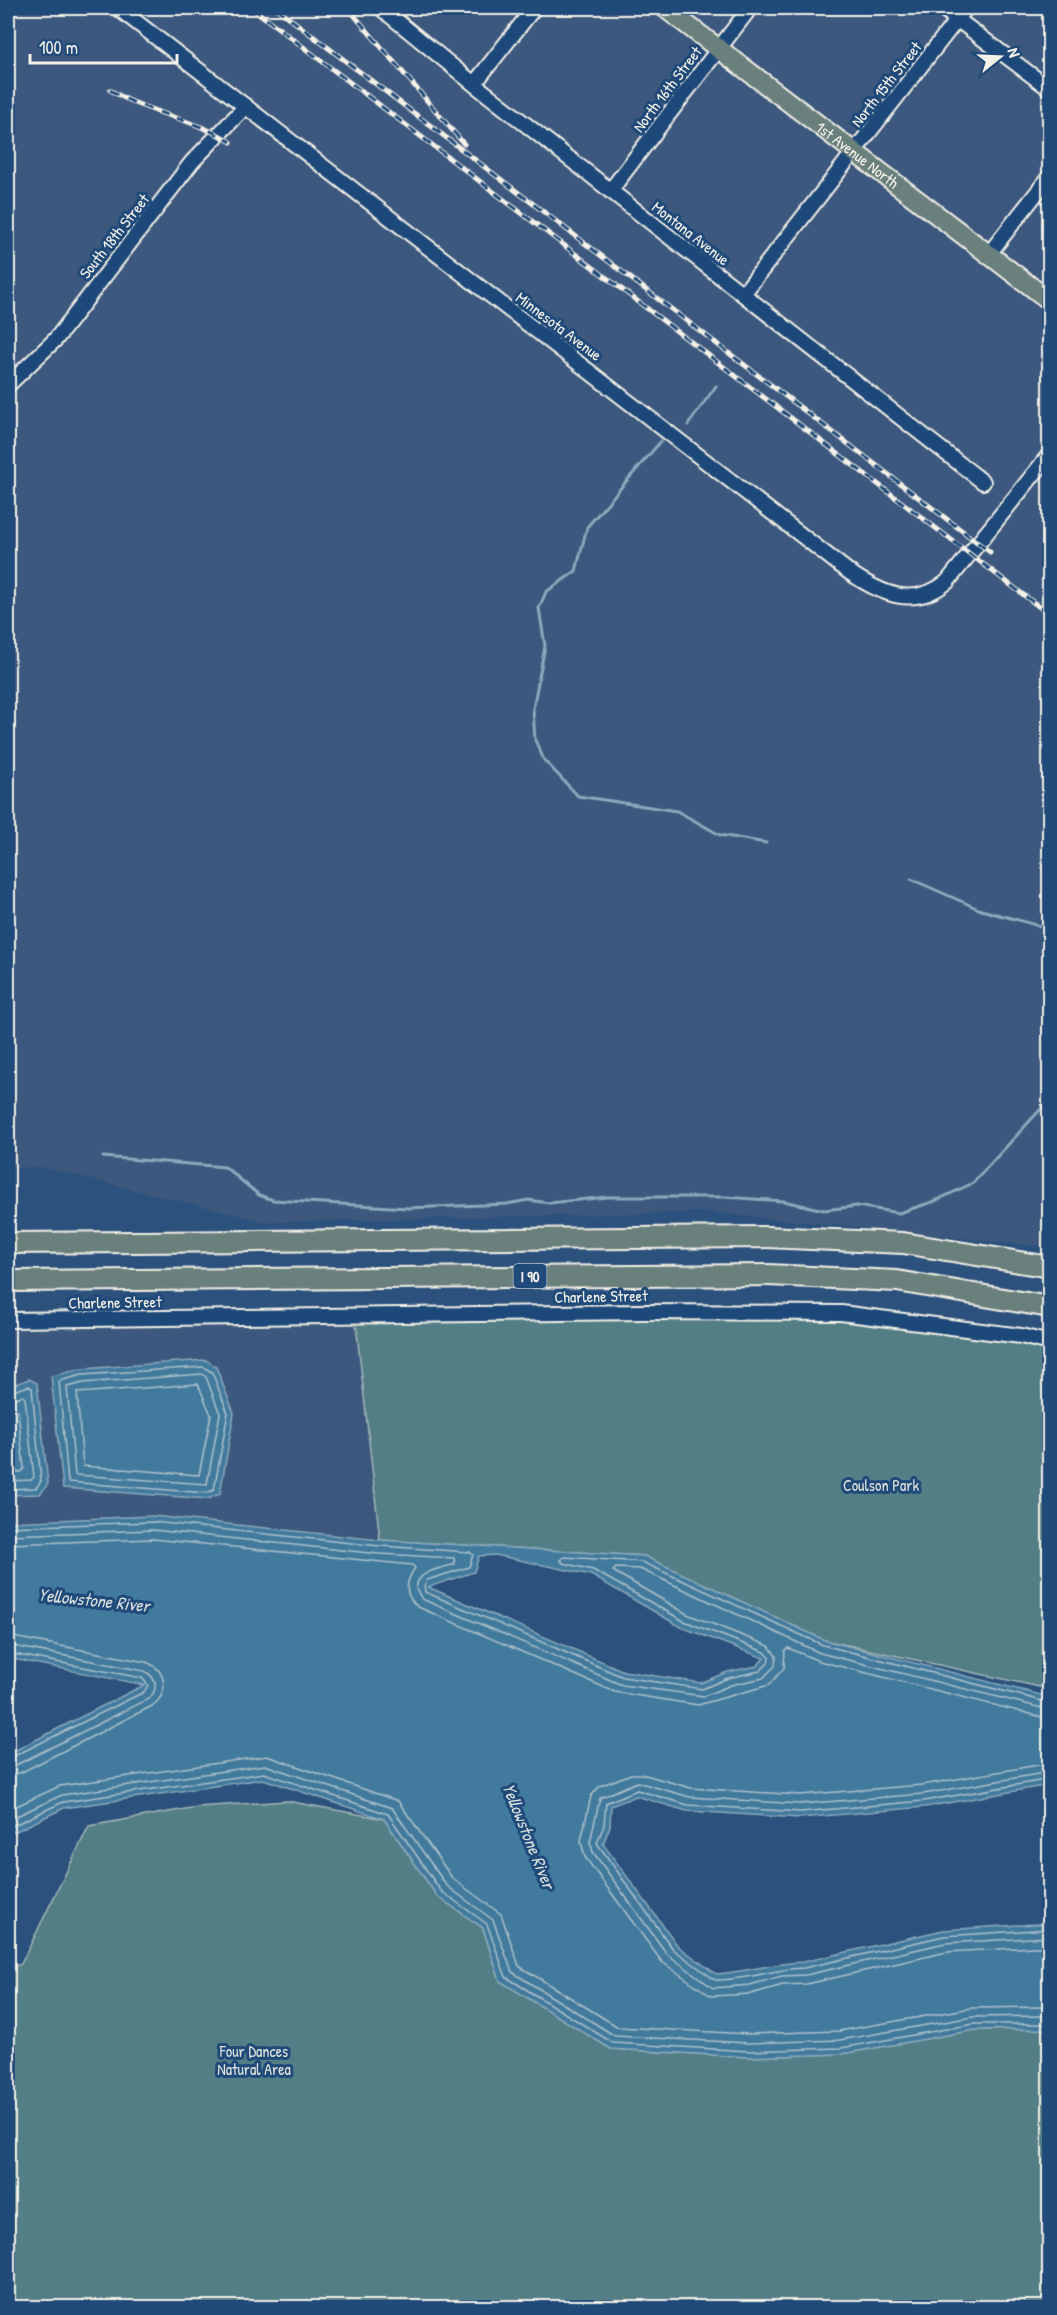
<svg xmlns="http://www.w3.org/2000/svg" width="1057" height="2315" font-family="'Patrick Hand',sans-serif">
	<style>
		.built { fill: #3c597e }
		.green { fill: #537e86; stroke: #a4b8b7; stroke-width: 1.5 }
		.water { fill: #437a9e; stroke: #8aaabc; stroke-width: 1.5; fill-rule: evenodd }
		.lines { fill: none; stroke-linecap: round; stroke-linejoin: round }
		.shore { stroke: #adc1ca; stroke-width: 1.5 }
		.stream { stroke: #8aaabc; stroke-width: 3 }
		.minor-casing { stroke: #f4f1e8; stroke-width: 18 }
		.major-casing { stroke: #f4f1e8; stroke-width: 22 }
		.highway-casing { stroke: #f4f1e8; stroke-width: 24 }
		.minor { stroke: #1f4a7a; stroke-width: 14 }
		.major { stroke: #6a807c; stroke-width: 18 }
		.highway { stroke: #6a807c; stroke-width: 20 }
		.rail-casing { stroke: #f4f1e8; stroke-width: 5 }
		.rail { stroke: #1f4a7a; stroke-width: 3; stroke-dasharray: 9; stroke-linecap: butt }
		.labels { text-anchor: middle; dominant-baseline: central; stroke-width: 6; stroke-linejoin: round; paint-order: stroke }
		.shield { fill: #1f4a7a; stroke: #b4bfc7; stroke-width: 1.5 }
		.shield-label { font-size: 15px; font-weight: bold; fill: #f4f1e8 }
		.street-label { font-size: 16px; fill: #f4f1e8; stroke: #1f4a7a }
		.park-label { font-size: 16px; fill: #dce0d9; stroke: #1f4a7a }
		.water-label { font-size: 18px; font-style: italic; fill: #d9dfdd; stroke: #1f4a7a }
	</style>
	<rect width="100%" height="100%" fill="#2c517c"/>
	<filter id="ink" filterUnits="userSpaceOnUse"><feTurbulence type="fractalNoise" baseFrequency=".0167" numOctaves="2"/><feDisplacementMap in="SourceGraphic" scale="12" xChannelSelector="R" yChannelSelector="G"/><feConvolveMatrix kernelMatrix="1 2 1 2 8 2 1 2 1" color-interpolation-filters="sRGB"/></filter>
	<g filter="url(#ink)">
		<!-- built -->
		<path class="built" d="M8,8H1049V1247L707,1212L268,1222L40,1167L8,1168Z
			M355,1315L380,1540L153,1516L8,1522V1329Z"/>
		<!-- green -->
		<path class="green" d="M841,1313L1049,1344V1689L824,1640L644,1556L380,1540L355,1315Z
			M287,1801L384,1819L437,1896L483,1928L500,1981L611,2049L748,2057L842,2054L975,2030L1049,2029V2307H8V1969L21,1964L89,1826L197,1807Z"/>
		<!-- water -->
		<path class="water" d="M206,1360L216,1367L234,1413L220,1494L208,1499L63,1488L51,1376L81,1369Z
			M29,1379L37,1383L48,1484L40,1494L8,1495V1387Z
			M153,1516L380,1540L644,1556L824,1640L1049,1697V1785L925,1807L800,1818L687,1811L636,1796L611,1806L610,1826L603,1844L678,1946L716,1974C746,1972 774,1963 803,1962L943,1930L1049,1923V2029L975,2030L842,2054L748,2057L611,2049L500,1981L483,1928L437,1896L384,1819L263,1779L64,1808L8,1835V1754L144,1685L8,1658V1522ZM495,1555L591,1575L681,1627L764,1658L757,1666L727,1672L701,1683L624,1671L428,1587L474,1572L479,1556Z"/>
		<g class="lines">
			<!-- shore -->
			<path class="shore" d="M203,1367L212,1372L228,1413L214,1490L206,1493L68,1482L59,1381L82,1375Z
				M202,1374L206,1377L220,1414L207,1484L75,1475L67,1387L83,1383Z
				M198,1384L211,1415L199,1475L83,1466L77,1393Z
				M8,1393L28,1386L32,1388L41,1481L36,1488L8,1489
				M8,1400L22,1396L25,1398L34,1477L31,1480L8,1481
				M8,1409L18,1411L24,1469L21,1472H8
				M8,1527L153,1522L380,1546L470,1552L473,1555L469,1567L427,1580L424,1586L425,1592L623,1677L702,1689L728,1678L760,1671L768,1663L769,1657L765,1652L684,1621L593,1570L563,1563L561,1560L564,1557L642,1562L823,1645L1050,1703
				M8,1535L153,1530L379,1554L454,1558L455,1564C440,1569 417,1570 416,1589L422,1599L622,1685L704,1696L731,1685L763,1678L775,1666L776,1656L769,1646L687,1614L613,1571L616,1568L640,1569L820,1653L1050,1710
				M8,1544L153,1539L412,1565L415,1568C405,1582 404,1596 418,1607L615,1692L698,1705L769,1685L784,1668L785,1650L788,1648L819,1661L1050,1719
				M8,1636L146,1662C167,1670 170,1693 152,1706L20,1773L8,1775
				M8,1645L144,1671C157,1677 159,1690 148,1699L16,1765L8,1766
				M8,1653L142,1678L148,1685L144,1692L8,1759
				M1050,1763L922,1785L800,1795L691,1788L642,1774H631L600,1786L591,1796L581,1841L585,1857L662,1962L711,1996L751,1994L783,1985L807,1984L947,1952L1050,1946
				M1050,1772L923,1794L800,1804L690,1797L637,1782L600,1798L590,1842L593,1852L667,1954L713,1988L750,1985L782,1976L806,1975L945,1943L1050,1937
				M1050,1779L924,1801L800,1812L688,1805L637,1790L606,1803L604,1825L597,1843L673,1949L715,1980C746,1980 774,1969 804,1968L944,1936L1050,1929
				M8,1810L60,1786L267,1756L398,1801L453,1879L501,1914L519,1966L618,2027L749,2034L839,2031L972,2008L1050,2007
				M8,1820L62,1795L265,1765L392,1808L447,1886L493,1920L512,1972L615,2036L748,2043L840,2040L973,2017L1050,2016
				M8,1828L63,1802L264,1773L388,1814L441,1891L487,1924L506,1977L613,2043L748,2051L841,2048L974,2024H1050"/>
			<!-- stream -->
			<path class="stream" d="M688,425L716,386
				M661,441L587,527L576,571L546,592L539,608L545,646L533,709L535,740L544,760L578,796L677,811L720,835L766,843
				M911,879L981,910L1044,927
				M103,1157L225,1167L259,1195L273,1200L408,1208L507,1204L528,1200L549,1203L607,1197H725L783,1201L824,1210L857,1206L899,1213L935,1201L973,1183L1050,1099"/>
			<!-- minor casing -->
			<g class="minor-casing">
				<path id="minor" d="M118,8L849,572C881,594 913,609 947,582L1050,454
					M381,8L474,84L983,482
					M942,8L1050,89
					M474,84L534,8
					M610,191L750,8
					M988,255L1050,176
					M743,294L966,8
					M8,385L56,339L192,162L246,106
					M8,1320L642,1312L841,1313L1021,1336L1050,1343"/>
			</g>
			<!-- major casing -->
			<g class="major-casing">
				<g id="major">
					<path id="s1" d="M665,8L1050,301"/>
				</g>
			</g>
			<!-- highway casing -->
			<g class="highway-casing">
				<path id="highway" d="M8,1243L766,1237L903,1243L1050,1267
					M8,1281L768,1275L897,1281L1050,1307"/>
			</g>
			<!-- minor -->
			<use href="#minor" class="minor"/>
			<!-- major -->
			<use href="#major" class="major"/>
			<!-- highway -->
			<use href="#highway" class="highway"/>
			<!-- rail casing -->
			<g class="rail-casing">
				<path id="rail" d="M252,8L1050,615
					M276,8L990,552
					M348,8L464,144
					M110,90C148,114 193,118 231,142"/>
			</g>
			<!-- rail -->
			<use href="#rail" class="rail"/>
		</g>
	</g>
	<g class="labels">
		<!-- shield labels -->
		<rect class="shield" x="513.5" y="1264" width="33" height="24" rx="4.5"/>
		<g class="shield-label">
			<text x="530" y="1276">I 90</text>
		</g>
		<!-- street labels -->
		<g class="street-label">
			<text transform="translate(886 84) rotate(-52)">North 15th Street</text>
			<text transform="translate(667 89) rotate(-53)">North 16th Street</text>
			<text stroke="none"><textPath href="#s1" startOffset="242">1st Avenue North</textPath></text>
			<text transform="translate(691 233) rotate(38)">Montana Avenue</text>
			<text transform="translate(114 236) rotate(-52)">South 18th Street</text>
			<text transform="translate(559 326) rotate(37)">Minnesota Avenue</text>
			<text transform="translate(601 1296) rotate(-1)">Charlene Street</text>
			<text transform="translate(115 1302) rotate(-1)">Charlene Street</text>
		</g>
		<!-- park labels -->
		<g class="park-label">
			<text x="881" y="1485">Coulson Park</text>
			<text x="254" y="2051">Four Dances<tspan x="254" dy="18">Natural Area</tspan></text>
		</g>
		<!-- water labels -->
		<g class="water-label">
			<text transform="translate(94 1600) rotate(6)">Yellowstone River</text>
			<text transform="translate(529 1836) rotate(68)">Yellowstone River</text>
		</g>
	</g>
	<!-- margin -->
	<rect width="1057" height="2315" fill="none" stroke="#1f4a7a" stroke-width="30"/>
	<rect x="15" y="15" width="1027" height="2285" fill="none" stroke="#f4f1e8" stroke-width="2" filter="url(#ink)"/>
	<!-- north arrow -->
	<g transform="translate(1000 57) rotate(72)" stroke="#1f4a7a" stroke-width="4.5" paint-order="stroke">
	<path d="M0-4.5L10 22L0 15L-10 22Z" fill="#f4f1e8"/>
	<text y="-9" font-size="16" font-weight="bold" text-anchor="middle" fill="#f4f1e8">N</text>
	</g>
	<!-- scale -->
	<path d="M30 54v9h147v-9" fill="none" stroke="#f4f1e8" stroke-width="3"/>
	<text x="39" y="54" font-size="18" fill="#f4f1e8" stroke="#1f4a7a" stroke-width="4.5" paint-order="stroke">100 m</text>
</svg>
